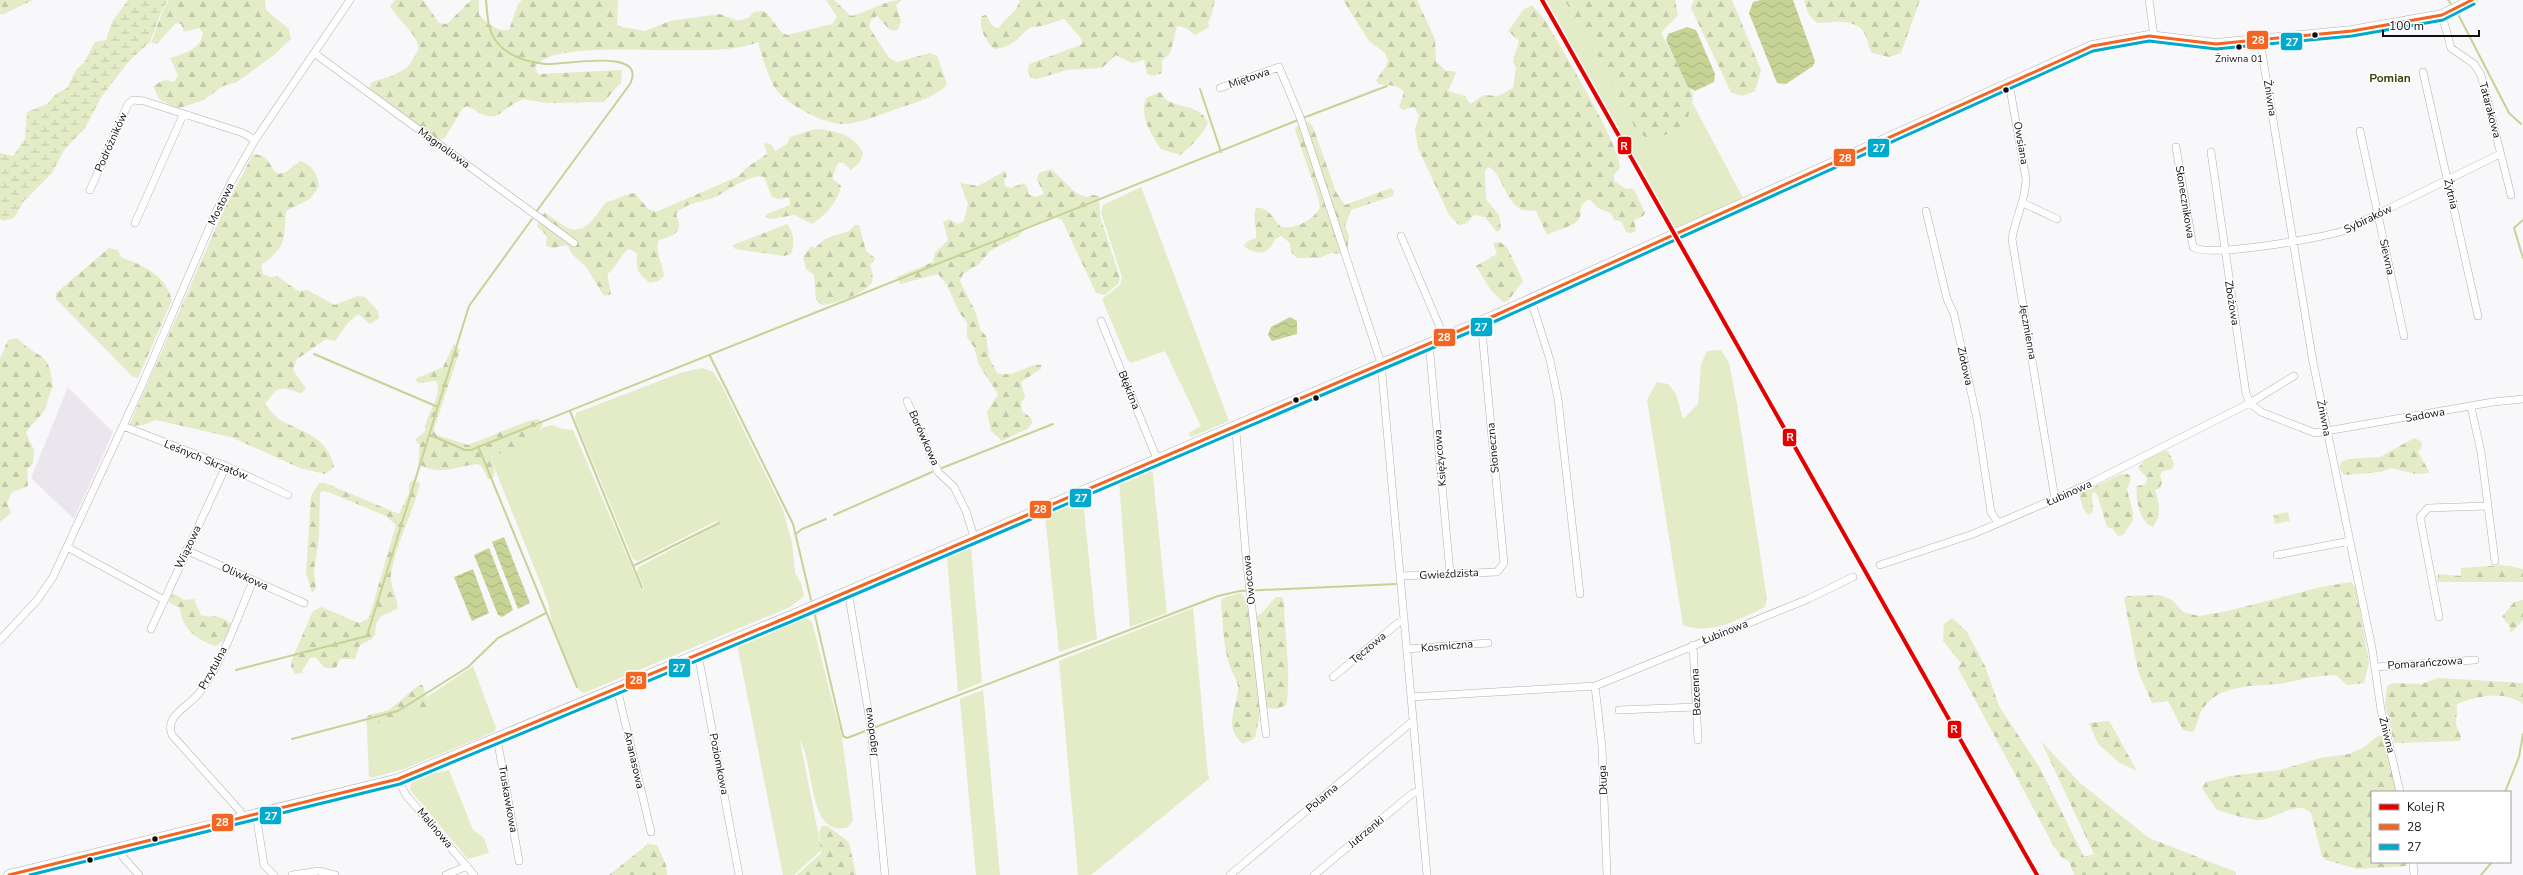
<svg xmlns="http://www.w3.org/2000/svg" width="2523" height="875" font-family="'Nunito Sans',sans-serif">
	<style>
		.built { fill: #ebe6ed }
		.grass { fill: #e3ecc6 }
		.forest { fill: url(#forest-firs) }
		.wetland { fill: url(#wetland-marsh) }
		.park { fill: url(#park-crowns) }
		.water { fill: url(#water-waves) }
		.lines { fill: none; stroke-linecap: round; stroke-linejoin: round }
		.stream { stroke: #c6d395; stroke-width: 2 }
		.street-casing { stroke: #b2b1b2; stroke-width: 8 }
		.secondary-casing { stroke: #b2b1b2; stroke-width: 11 }
		.street { stroke: #fefefe; stroke-width: 7 }
		.secondary { stroke: #fefefe; stroke-width: 10 }
		.bus-1-casing { stroke: #fff; stroke-width: 6 }
		.bus-2-casing { stroke: #fff; stroke-width: 6 }
		.bus-1 { stroke: #f26522; stroke-width: 3 }
		.bus-2 { stroke: #00a9ce; stroke-width: 3 }
		.rail-1-casing { stroke: #fff; stroke-width: 7 }
		.rail-1 { stroke: #e50000; stroke-width: 4 }
		.bus-dot { fill: #110f11; stroke: #fff; stroke-width: 1.5 }
		.labels { text-anchor: middle; dominant-baseline: central; stroke-width: 3; stroke-linejoin: round; paint-order: stroke }
		.bus-label { font-size: 10px; fill: #110f11; stroke: #fff }
		.street-label { font-size: 11px; fill: #110f11; stroke: #fff }
		.neighbourhood-label { font-size: 12px; font-weight: bold; fill: #3a4408; stroke: #fff }
		.line-badge { stroke: #fff; stroke-width: 1.5 }
		.badge-label { font-size: 11px; text-anchor: middle; font-weight: bold; fill: #fff }
	</style>
	<defs>
		<pattern id="forest-firs" width="22" height="20" patternUnits="userSpaceOnUse"><rect width="22" height="20" fill="#e3ecc6"/><path d="M5 1l3.5 6h-7zM16 11l3.5 6h-7z" fill="#c2c9a9"/></pattern>
		<pattern id="wetland-marsh" width="20" height="14" patternUnits="userSpaceOnUse"><rect width="20" height="14" fill="#e3ecc6"/><path d="M1 5h8M5 5V1M11 12h8M15 12V8" fill="none" stroke="#c2c9a9"/></pattern>
		<pattern id="park-crowns" width="20" height="18" patternUnits="userSpaceOnUse"><rect width="20" height="18" fill="#e3ecc6"/><path d="M2 6a3 3 0 1 1 6 0M12 15a3 3 0 1 1 6 0" fill="none" stroke="#c2c9a9"/></pattern>
		<pattern id="water-waves" width="16" height="10" patternUnits="userSpaceOnUse"><rect width="16" height="10" fill="#c6d395"/><path d="M0 5q4-4 8 0t8 0" fill="none" stroke="#a9b47f"/></pattern>
	</defs>
	<rect width="100%" height="100%" fill="#f8f7f9"/>
	<!-- built -->
	<path class="built" d="M68,387L113,432L74,519L31,478Z"/>
	<!-- grass -->
	<path class="grass" d="M1546,0H1564L1588,35L1636,130L1649,140L1689,115L1693,104L1743,198L1675,228Z
		M1141,187L1229,421L1191,437L1188,433L1201,426L1165,351L1131,363L1127,359L1102,299L1120,285L1122,277L1101,213L1103,205Z
		M1721,350L1729,363L1737,404L1767,599L1765,607C1740,619 1710,636 1683,625L1647,400L1657,382L1668,384L1676,394L1683,419L1698,404L1701,364L1707,351Z
		M702,368L713,372L721,384L783,510L792,543L795,573L801,583L804,596L790,607L584,693L579,690L552,623L548,602L491,459L496,453L533,442L542,428L552,425L562,429L573,430L642,591L644,588L637,572L639,567L721,523L716,521L638,561L633,559L575,419L576,413L680,373Z
		M1152,466L1167,613L1130,627L1119,481Z
		M1083,499L1097,639L1059,652L1045,515Z
		M971,547L982,682L958,692L947,556Z
		M1193,608L1208,775L1210,778L1091,875H1078L1059,661Z
		M804,616L812,622L842,738L853,820L847,828C843,828 838,829 835,828C809,822 813,760 800,741L821,848L820,851L794,875H783L737,644Z
		M473,666L496,728L494,732L404,769L371,778L369,776L367,728L414,708L429,704L427,697Z
		M983,690L1000,875H976L960,699Z
		M449,770L473,830L484,838L489,853L468,859L410,790L411,784L416,778Z"/>
	<!-- forest -->
	<path class="forest" d="M0,0H33L4,14H0Z
		M169,0H265L266,10L289,29L291,39L274,55L237,82L223,86L204,100L177,109L159,99L153,86L164,80L174,82L178,75L170,58C184,54 201,49 203,33L199,28L184,32L181,24L176,23L157,44L151,43L163,10Z
		M395,0H423L439,23L447,24L471,0H479V15C488,24 495,31 509,30L518,4L522,0H618L617,26L645,31L670,21L720,14L738,21L748,18L754,12L762,11L767,13L781,32L787,35L832,24L837,17L826,0H834L851,16C869,12 884,0 902,0L896,5L901,21L898,30H890L877,16L871,20L869,27L889,58L897,62L930,53L937,56L947,84C938,96 914,103 899,108C882,114 864,122 846,124C827,126 782,103 773,85C767,72 762,57 758,42C713,63 557,33 535,67L538,74L622,70L621,82L604,102L546,103L523,99C494,112 500,127 468,106L463,108L444,139L438,140L369,89L372,82L392,76L408,67L419,49C417,33 398,20 390,6Z
		M1020,0H1215L1211,17L1208,22L1209,27L1195,35L1186,28L1177,26L1170,54L1162,60V73L1153,76L1147,74L1144,60L1132,63L1116,55L1102,68L1067,70L1036,79L1031,78L1028,71L1029,64L1083,44L1080,37L1064,19L1042,26L1031,27C1017,37 1015,47 994,49C986,40 978,29 982,16L986,15L993,27L999,28C1005,17 1017,13 1020,0Z
		M1343,0H1417L1435,39L1436,61L1446,71H1453L1456,73L1448,91L1465,96L1470,104L1484,95L1498,96L1513,88L1516,68L1513,61L1519,41L1508,31L1523,10L1532,5L1545,20C1560,47 1620,143 1620,168L1614,175V181L1626,189L1632,188L1635,191L1645,213L1643,216L1634,220L1636,231L1632,233L1626,232L1622,222L1614,220L1611,213L1598,208L1589,199L1582,204C1580,209 1581,214 1580,217C1576,227 1555,230 1547,235L1536,211C1532,210 1527,211 1523,210C1506,205 1501,170 1488,167L1485,171L1486,199L1499,215L1501,229L1497,232L1485,217L1474,215L1467,223L1459,225L1449,215L1418,148L1415,130L1419,115L1414,107L1403,110L1399,107L1404,92C1397,83 1387,86 1378,84L1376,80L1386,66L1388,60L1385,53L1369,41Z
		M1564,0H1675L1678,15L1661,33L1693,94C1693,123 1675,134 1649,140L1636,130L1588,36Z
		M1694,0H1732L1761,70L1755,91L1742,96L1731,92L1691,8Z
		M1804,0H1920L1901,53L1889,57L1872,53C1868,47 1868,42 1866,36C1858,17 1833,22 1817,23L1809,15Z
		M1160,92C1163,95 1165,100 1168,101C1182,108 1202,106 1208,123C1201,137 1192,145 1180,155L1161,149C1151,134 1139,116 1146,98Z
		M1308,121L1313,127L1336,192L1345,205L1391,188L1394,191L1393,196L1351,210L1345,226L1349,236L1347,252L1341,254L1331,253L1320,258H1297L1291,252L1290,243L1281,236L1275,239C1269,255 1256,256 1244,246L1246,242L1256,238C1257,227 1252,219 1256,208C1268,206 1273,219 1281,227C1296,229 1312,221 1320,208L1319,200L1295,130L1298,125Z
		M815,129C833,130 857,135 863,154L859,163L851,170L842,162L838,163L832,178L841,186C838,203 825,215 812,224L795,215L770,219L766,217L767,214L790,205V200L788,198L778,199L772,197L764,177C751,172 725,193 713,198C700,202 685,203 676,214C685,235 673,234 658,241C655,252 663,265 664,276L658,281L650,283C638,275 635,268 637,253L629,249C619,255 618,267 607,274L611,294L604,296L586,267L572,254L567,245L553,248L546,246L547,236L537,226L544,213C552,216 558,223 566,227C585,237 596,215 606,202C617,200 624,194 635,193L648,209L656,212L739,176L746,168L767,154L764,143L771,144L775,151L787,144L790,137Z
		M253,154C271,156 267,165 278,174L286,172L300,161C313,165 317,174 319,186L310,199L286,211C283,241 288,246 261,265L263,274L270,277L277,276L298,291L307,290L335,305L357,296L365,297L378,311L379,318L370,324L358,314L348,323L335,341L326,339L296,360L293,370L306,389L301,393C279,386 279,385 265,404C269,409 274,416 280,420C304,433 327,436 334,467L325,474L300,468L231,437L156,420L143,425L129,426L221,216Z
		M1051,169L1076,193L1086,197L1093,195L1099,196L1100,216L1120,278L1118,284L1105,295L1096,293L1062,220L1054,216L1025,228L1019,236L991,250L979,264L963,274L960,281L976,313L980,329L986,336L989,357L997,373C1016,379 1026,363 1041,365V369L1021,382L1025,397L1021,403L1022,411L1031,418L1032,423L1027,429L1002,441L991,431L987,412L998,394L979,365L974,347L967,337V323L959,312L947,285L938,274L900,284L897,277L933,262L935,253L948,240L943,222L949,219L958,224L964,221L968,204L960,183L978,186L1005,171L1007,177L1004,180L1005,186L1011,188L1024,183L1028,189V194L1035,197L1044,194L1037,179L1039,173Z
		M787,224C794,232 795,245 791,254L784,256L735,249L733,245Z
		M855,225H859L866,251L875,258L874,262L870,264C871,269 874,277 872,282C868,292 833,305 822,305L816,300L814,275L806,269L803,257L811,246L815,248L825,239L849,231Z
		M1500,242L1507,247L1523,281L1508,301L1503,302L1490,289L1476,266L1497,254L1493,243Z
		M109,248L118,250L121,257C143,266 165,274 172,300L138,378L132,376L56,299V293Z
		M17,338C40,362 49,348 53,387C48,395 48,404 44,411C39,419 30,424 26,433L34,450L33,464L27,469L28,486L12,492L7,503L11,513L0,522V358L8,340Z
		M454,344L460,350L435,426L434,432L437,435L468,445L528,421L539,419L543,423L536,441L492,456L491,459L495,472L492,479H488L482,467L478,464C454,466 442,477 418,464L420,446L415,440L425,431C424,414 444,398 436,381L418,383L415,379L443,367Z
		M2414,438L2421,441L2422,446L2418,452L2430,473L2416,474L2391,468L2381,472L2344,475L2340,468L2341,462L2349,459L2380,457Z
		M2165,451H2168L2174,463L2172,469L2163,471L2160,475L2162,482L2160,488L2155,490C2159,503 2162,515 2153,527C2140,523 2135,498 2137,486L2146,484L2147,478L2138,468L2146,459Z
		M2121,474H2128L2131,478L2127,490L2133,512V520L2123,535L2118,536L2113,529L2107,527L2097,494L2093,492C2090,498 2095,506 2092,513L2088,515L2083,508L2079,494Z
		M413,480L420,483C413,514 396,542 391,574C389,587 400,601 397,609L381,616L376,624L375,635L370,640L360,645L355,659H340L336,668H325L315,657L310,658L301,673L295,674L291,667L292,659L313,611L321,607L359,623L369,618L396,525L386,516L328,492L323,491L320,493L319,537L314,571L316,588L312,593L306,573L311,496L319,483H325L399,514L409,493V484Z
		M2503,565L2523,569V582H2437L2438,574L2461,576V568Z
		M2351,582L2356,588L2369,662L2364,683L2347,685L2336,675C2318,675 2303,679 2285,683C2258,687 2223,682 2204,707C2199,712 2198,724 2193,732L2183,730L2168,701L2152,703L2138,671L2124,598L2128,596L2160,595L2172,600L2183,612L2199,616L2228,611L2321,587Z
		M173,593L184,600L194,599L201,615C216,619 216,612 231,624L225,639L216,646C197,641 181,627 180,608L168,602Z
		M1241,593L1246,599L1249,615L1254,618L1262,613L1276,597H1282L1284,601C1284,632 1292,677 1286,705L1277,709L1267,708L1260,713L1255,738L1243,744C1223,727 1236,710 1238,690C1239,683 1234,676 1231,669C1223,649 1223,624 1221,602L1223,598Z
		M2523,600V620L2511,633L2509,625L2502,617L2514,602Z
		M1952,618L1967,632L1985,666L1999,706L2040,768L2084,857L2094,854L2041,741L2080,783L2149,838L2236,872V875H2074L2069,861L2062,858L2053,845L1958,668L1961,663L1943,641L1944,624Z
		M2438,678L2523,683V704C2503,690 2478,696 2457,704L2456,725L2461,737L2460,741L2394,743L2385,705L2387,686L2392,683L2422,684Z
		M420,684L423,686L429,704L427,707L414,708L367,728L366,718L369,715L389,710Z
		M2108,721L2111,724L2137,771L2120,763L2098,744L2089,723Z
		M2378,736H2385L2398,792H2372V862H2409L2406,866L2357,869L2326,860L2322,856L2311,813C2298,799 2276,819 2259,820C2250,820 2227,813 2217,810L2202,788L2206,782L2230,776L2280,770L2320,758L2349,754L2363,748Z
		M822,826H827L849,842L856,875H797L821,853L819,832Z
		M648,844L657,845L666,865L667,875H609Z"/>
	<!-- wetland -->
	<path class="wetland" d="M128,0H168L162,10L150,42L129,61L102,96L85,128L64,150L52,173L24,201L14,218L3,221L0,219V153L13,156L25,139L27,112L47,104L56,94L67,88L76,70L84,63L95,42L106,40L112,22Z"/>
	<!-- park -->
	<path class="park" d="M2288,512L2290,521L2275,524L2273,515Z"/>
	<!-- water -->
	<path class="water" d="M1761,0H1793L1815,61L1813,66L1786,84L1777,83L1749,13L1753,2Z
		M1687,27L1696,30L1715,74L1714,82L1695,91L1688,87L1666,40L1668,34Z
		M1290,317L1297,321V334L1272,341L1268,335L1271,327Z
		M504,537L530,603L518,609L492,542Z
		M489,548L513,610L502,617L498,615L474,555Z
		M473,569L489,613L472,621L454,577Z"/>
	<g class="lines">
		<!-- stream -->
		<path class="stream" d="M486,0C487,13 488,31 496,41C507,56 528,62 545,64C561,66 649,46 630,84L536,212
			M2448,0L2452,5
			M2458,14L2509,113L2521,124
			M1200,89L1221,152
			M1303,118L1387,86
			M2523,220L2514,228L2523,258
			M314,354L438,407
			M710,356L793,524L811,600
			M570,411L642,588
			M430,435L465,450H471L1298,120
			M478,446L577,687
			M942,468L1053,424
			M834,515L932,472
			M796,534L802,529L826,519
			M633,566L719,523
			M814,611L843,736L847,738L1218,596L1240,591L1396,584
			M236,670L367,636L469,306L532,219
			M292,739L398,711L468,667L498,638L546,613
			M2505,792L2519,757L2523,734
			M2481,875L2492,862"/>
		<!-- street casing -->
		<g class="street-casing">
			<path id="street" d="M2149,0L2154,36
				M2442,15L2451,48L2474,64L2481,75L2511,195
				M2260,41L2313,362L2372,648L2381,710L2400,792
				M314,53L574,243
				M2423,72L2478,316
				M2009,83L2026,179C2026,200 2015,218 2012,239L2055,499
				M1220,88L1279,67L1300,117L1381,363L1427,875
				M2360,131L2404,336
				M2176,147L2193,247C2209,258 2321,238 2343,231L2500,154
				M2211,152L2246,394L2250,403L2294,376
				M90,190L128,104L133,100L144,101L243,133L255,140
				M2023,203L2057,219
				M1926,211L1947,299L1954,314L1977,419L1991,512L1998,523
				M135,223L183,115
				M1401,236L1444,337
				M1531,300L1550,360L1558,399L1580,594
				M1101,321L1157,459
				M1429,343L1450,573
				M907,401L938,472L954,487L966,511L974,537
				M2471,407L2481,452L2495,561
				M123,426L226,466L288,495
				M1233,426L1236,432L1246,556L1266,734
				M67,547L164,600
				M186,550L304,603
				M2277,555L2350,541
				M1880,565L1973,534L2087,485L2250,403L2261,412L2315,433L2493,402L2523,399
				M1400,576L1497,572L1504,563L1481,321
				M848,591L871,727L885,875
				M2439,617L2420,517L2428,508L2487,506
				M151,629L226,466
				M0,640L38,599L53,577L141,387L216,212L234,177L255,140L350,0
				M1693,645L1698,740
				M1407,649L1488,643
				M698,654L739,875
				M2376,667L2475,660
				M1333,677L1398,623L1404,621
				M1595,686L1602,747L1607,875
				M617,688L651,832
				M1411,697L1595,686L1808,599L1853,577
				M1619,710L1696,707
				M497,738L519,861
				M398,779L406,795L474,875
				M256,814L264,865L274,875
				M242,818L240,811L172,735C164,715 190,706 200,692C224,659 237,618 253,581
				M119,848L122,856L139,875
				M2413,862L2414,875
				M292,875L319,871L335,875
				M446,875L467,866
				M1230,875L1413,721
				M1314,875L1413,793L1419,792"/>
		</g>
		<!-- secondary casing -->
		<g class="secondary-casing">
			<path id="secondary" d="M9,875L398,779L788,617L1496,315L2092,46L2149,36L2216,44L2352,31L2442,15L2472,0"/>
		</g>
		<!-- street -->
		<use href="#street" class="street"/>
		<!-- secondary -->
		<use href="#secondary" class="secondary"/>
		<!-- bus-1 casing -->
		<g class="bus-1-casing">
			<path id="bus-1" d="M9,875L398,779L788,617L1496,315L2092,46L2149,36L2216,44L2352,31L2442,15L2472,0"/>
		</g>
		<!-- bus-2 casing -->
		<g class="bus-2-casing">
			<path id="bus-2" d="M30,875L400,784L790,622L1498,320L2093,51L2149,41L2216,49L2352,36L2443,20L2474,4"/>
		</g>
		<!-- bus-1 -->
		<use href="#bus-1" class="bus-1"/>
		<!-- bus-2 -->
		<use href="#bus-2" class="bus-2"/>
		<!-- rail-1 casing -->
		<g class="rail-1-casing">
			<path id="rail-1" d="M1542,0L2037,875"/>
		</g>
		<!-- rail-1 -->
		<use href="#rail-1" class="rail-1"/>
	</g>
	<!-- markers -->
	<g class="bus-dot">
		<circle cx="2315" cy="35" r="3.5"/>
		<circle cx="2239" cy="47" r="3.5"/>
		<circle cx="2006" cy="90" r="3.5"/>
		<circle cx="1316" cy="398" r="3.5"/>
		<circle cx="1296" cy="400" r="3.5"/>
		<circle cx="155" cy="839" r="3.5"/>
		<circle cx="90" cy="860" r="3.5"/>
	</g>
	<g class="labels">
		<!-- bus labels -->
		<g class="bus-label">
			<text x="2239" y="59">Żniwna 01</text>
		</g>
		<!-- street labels -->
		<g class="street-label">
			<text transform="translate(1249 78) rotate(-19)">Miętowa</text>
			<text transform="translate(2270 98) rotate(81)">Żniwna</text>
			<text transform="translate(2490 110) rotate(75)">Tatarakowa</text>
			<text transform="translate(111 142) rotate(-66)">Podróżników</text>
			<text transform="translate(2021 143) rotate(80)">Owsiana</text>
			<text transform="translate(444 148) rotate(36)">Magnoliowa</text>
			<text transform="translate(2451 194) rotate(77)">Żytnia</text>
			<text transform="translate(2185 202) rotate(81)">Słonecznikowa</text>
			<text transform="translate(221 204) rotate(-64)">Mostowa</text>
			<text transform="translate(2368 219) rotate(-26)">Sybiraków</text>
			<text transform="translate(2387 257) rotate(78)">Siewna</text>
			<text transform="translate(2232 303) rotate(81)">Zbożowa</text>
			<text transform="translate(2028 332) rotate(80)">Jęczmienna</text>
			<text transform="translate(1965 366) rotate(78)">Ziołowa</text>
			<text transform="translate(1129 390) rotate(68)">Błękitna</text>
			<text transform="translate(2425 415) rotate(-10)">Sadowa</text>
			<text transform="translate(2324 418) rotate(79)">Żniwna</text>
			<text transform="translate(924 438) rotate(66)">Borówkowa</text>
			<text transform="translate(1493 448) rotate(-95)">Słoneczna</text>
			<text transform="translate(1440 458) rotate(-95)">Księżycowa</text>
			<text transform="translate(206 460) rotate(22)">Leśnych Skrzatów</text>
			<text transform="translate(2069 493) rotate(-24)">Łubinowa</text>
			<text transform="translate(188 547) rotate(-65)">Wiązowa</text>
			<text transform="translate(1449 574) rotate(-3)">Gwieździsta</text>
			<text transform="translate(245 577) rotate(24)">Oliwkowa</text>
			<text transform="translate(1249 580) rotate(-96)">Owocowa</text>
			<text transform="translate(1725 632) rotate(-22)">Łubinowa</text>
			<text transform="translate(1447 646) rotate(-5)">Kosmiczna</text>
			<text transform="translate(1368 648) rotate(-40)">Tęczowa</text>
			<text transform="translate(2425 663) rotate(-4)">Pomarańczowa</text>
			<text transform="translate(213 668) rotate(-61)">Przytulna</text>
			<text transform="translate(1696 692) rotate(-93)">Bezcenna</text>
			<text transform="translate(871 732) rotate(-97)">Jagodowa</text>
			<text transform="translate(2387 735) rotate(76)">Żniwna</text>
			<text transform="translate(634 760) rotate(77)">Ananasowa</text>
			<text transform="translate(719 764) rotate(79)">Poziomkowa</text>
			<text transform="translate(1603 780) rotate(-93)">Długa</text>
			<text transform="translate(1322 798) rotate(-40)">Polarna</text>
			<text transform="translate(508 799) rotate(80)">Truskawkowa</text>
			<text transform="translate(435 828) rotate(50)">Malinowa</text>
			<text transform="translate(1366 832) rotate(-40)">Jutrzenki</text>
		</g>
		<!-- neighbourhood labels -->
		<g class="neighbourhood-label">
			<text x="2390" y="78">Pomian</text>
		</g>
	</g>
	<g class="line-badge">
		<rect x="2246" y="30" width="23" height="20" rx="4" fill="#f26522"/>
		<rect x="2280" y="32" width="23" height="19" rx="4" fill="#00a9ce"/>
		<rect x="1617" y="136" width="15" height="19" rx="4" fill="#e50000"/>
		<rect x="1867" y="138" width="23" height="20" rx="4" fill="#00a9ce"/>
		<rect x="1833" y="148" width="23" height="19" rx="4" fill="#f26522"/>
		<rect x="1470" y="317" width="23" height="20" rx="4" fill="#00a9ce"/>
		<rect x="1433" y="328" width="23" height="19" rx="4" fill="#f26522"/>
		<rect x="1782" y="428" width="15" height="19" rx="4" fill="#e50000"/>
		<rect x="1069" y="488" width="23" height="20" rx="4" fill="#00a9ce"/>
		<rect x="1029" y="500" width="23" height="19" rx="4" fill="#f26522"/>
		<rect x="668" y="658" width="23" height="20" rx="4" fill="#00a9ce"/>
		<rect x="625" y="671" width="22" height="19" rx="4" fill="#f26522"/>
		<rect x="1947" y="720" width="15" height="19" rx="4" fill="#e50000"/>
		<rect x="259" y="806" width="23" height="19" rx="4" fill="#00a9ce"/>
		<rect x="211" y="813" width="23" height="19" rx="4" fill="#f26522"/>
	</g>
	<g class="badge-label">
		<text x="2258" y="44">28</text>
		<text x="2292" y="46">27</text>
		<text x="1624" y="150">R</text>
		<text x="1879" y="152">27</text>
		<text x="1845" y="162">28</text>
		<text x="1481" y="331">27</text>
		<text x="1444" y="341">28</text>
		<text x="1790" y="441">R</text>
		<text x="1081" y="502">27</text>
		<text x="1040" y="513">28</text>
		<text x="679" y="672">27</text>
		<text x="636" y="684">28</text>
		<text x="1954" y="733">R</text>
		<text x="271" y="820">27</text>
		<text x="222" y="826">28</text>
	</g>
	<!-- legend -->
	<rect x="2371" y="791" width="140" height="72" fill="#ffffff" stroke="#a09fa0"/>
	<rect x="2379" y="804" width="20" height="6" fill="#e50000" stroke="#a09fa0"/>
	<text x="2407" y="811" font-size="12" fill="#110f11">Kolej R</text>
	<rect x="2379" y="824" width="20" height="6" fill="#f26522" stroke="#a09fa0"/>
	<text x="2407" y="831" font-size="12" fill="#110f11">28</text>
	<rect x="2379" y="844" width="20" height="6" fill="#00a9ce" stroke="#a09fa0"/>
	<text x="2407" y="851" font-size="12" fill="#110f11">27</text>
	<!-- scale -->
	<path d="M2383 30v6h96v-6" fill="none" stroke="#110f11" stroke-width="2"/>
	<text x="2389" y="30" font-size="12" fill="#110f11" stroke="#ffffff" stroke-width="3" paint-order="stroke">100 m</text>
</svg>
